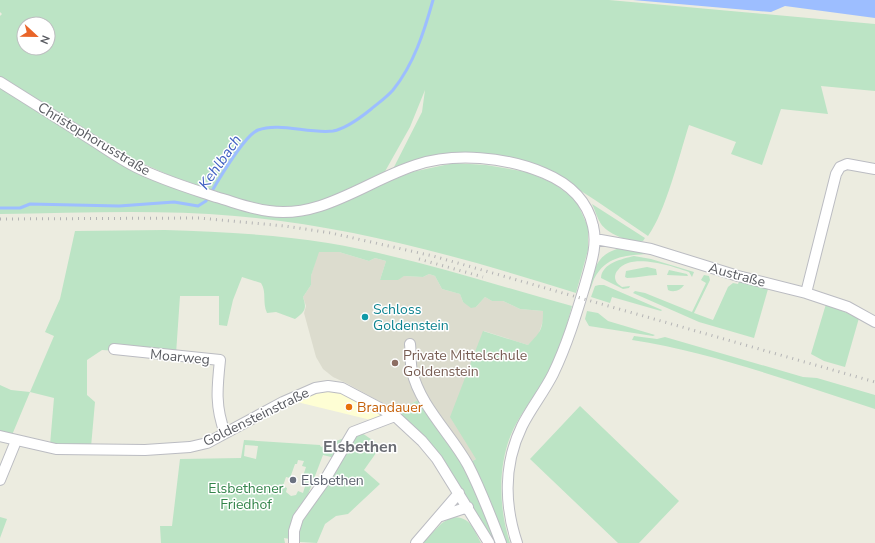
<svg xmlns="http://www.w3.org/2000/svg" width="875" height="543" font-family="'Nunito Sans',sans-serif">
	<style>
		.commercial { fill: #fefed4 }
		.education { fill: #dcdcce }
		.green { fill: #bce4c5; fill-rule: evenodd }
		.water { fill: #9dbeff }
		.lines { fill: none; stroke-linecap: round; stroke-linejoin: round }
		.stream { stroke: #9dbeff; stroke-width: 3 }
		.street-casing { stroke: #bbbcc2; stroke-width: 12 }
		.street { stroke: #fff; stroke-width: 10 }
		.rail { stroke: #b4b4b5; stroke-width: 3; stroke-dasharray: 1 5; stroke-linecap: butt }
		.culture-dot { fill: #0f9aa8; stroke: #fff; stroke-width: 1.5 }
		.education-dot { fill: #8d6e63; stroke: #fff; stroke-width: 1.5 }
		.food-dot { fill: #e8710a; stroke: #fff; stroke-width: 1.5 }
		.worship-dot { fill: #6b7280; stroke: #fff; stroke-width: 1.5 }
		.labels { text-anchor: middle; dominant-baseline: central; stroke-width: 3; stroke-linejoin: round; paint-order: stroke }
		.street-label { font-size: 14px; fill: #595b61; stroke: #fff }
		.culture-label { font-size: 14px; fill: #0d838f; stroke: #fff; text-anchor: start }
		.education-label { font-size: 14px; fill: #785e54; stroke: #fff; text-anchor: start }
		.food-label { font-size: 14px; fill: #c56008; stroke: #fff; text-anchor: start }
		.worship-label { font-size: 14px; fill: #5b616d; stroke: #fff; text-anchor: start }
		.park-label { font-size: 14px; fill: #34854b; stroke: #fff }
		.water-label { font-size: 15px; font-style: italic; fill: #4061c2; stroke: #fff }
		.quarter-label { font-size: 16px; font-weight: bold; fill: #6a6c73; stroke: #fff }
	</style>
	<rect width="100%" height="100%" fill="#ecece0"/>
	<!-- commercial -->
	<path class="commercial" d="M316,392H335L349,394L384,414L375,421L293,401Z"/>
	<!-- education -->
	<path class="education" d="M318,252H339L369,261L375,258L386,261L380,280L404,276L423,277L429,274L435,276L442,289L460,294L463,302L476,307L485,297L492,301H503L520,309L543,311V321L538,336L528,345L484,331L476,459L465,465L418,400L397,411L348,384L333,377L323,369L316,357L304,313L306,306L303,297L311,285V276Z"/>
	<!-- green -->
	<path class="green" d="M0,0H609L875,24V91L821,86L828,114L781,109L762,165L731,154L736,142L689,125C679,156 666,211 648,236L595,200L542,166L500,157L393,169L422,112L425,90L410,127L383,175L316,203L285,209L252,204L171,176L137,161L0,76V16L2,14L0,12ZM24,24H48V48H24Z
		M0,88L137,173L165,185L202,197L284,216L310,213L412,172L454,163L486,165L527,172L553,183L576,200L588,227V250L576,293C465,258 352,226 235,216C157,209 78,213 0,214Z
		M592,204L645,238L643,241C630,243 608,234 601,224C597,218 595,210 592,204Z
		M165,230C219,232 274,234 328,243C411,257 491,284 572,306C566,328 560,352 548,372C539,390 526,406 516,424C497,459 498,506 510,543H504L469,463L476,459L450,417L483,331L528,345C540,332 543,331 543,311L520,309L503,301H492L485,297L476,307L471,308L463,302L460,294L442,289L435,276L429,274L423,277L404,276L398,280H380L386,261L375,258L369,261L339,252H319L311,276V285L303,297C307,309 305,312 295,319L276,312L267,313C262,302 267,292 261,283L242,277L233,300L227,326L219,325V296H180L176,354L102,350L87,360V395L95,402L91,447L50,445L54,398L30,392L12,435L0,431V385L11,390L30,392L54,336L45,332L60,299L75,231Z
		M622,248L646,254C624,256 606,256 594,279C592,284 591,289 588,293C594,271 595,253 622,248Z
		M634,256L651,259L694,272L692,277L689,272C673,266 630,252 618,270C614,274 614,280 618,284L622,287L630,286L629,288L623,289L601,278C602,263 622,259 634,256Z
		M647,267L656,269L657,275C647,275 638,278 627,278L625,277L626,271Z
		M669,270L687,274L688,276L667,275Z
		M704,275L709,276L710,280L694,313L713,320L728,287L733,283L738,284L740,279L757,283L761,287L768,289L754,338L699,322L633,293L635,291L645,293L692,312L706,283L701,280Z
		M599,285H604L662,310L661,311L612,297L610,303L591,297L595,286Z
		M667,285H684C681,290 674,293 668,290Z
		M826,304L859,318L845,367L824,361L811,354Z
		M587,311L598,313L608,321L655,335L653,336L589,326L585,319Z
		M634,336L657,339L665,337L803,377L817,378L875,395V409C795,383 715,353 632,340Z
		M418,400L465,465L499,543H495L440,455L417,429L397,411Z
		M580,406L679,501L639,543H618L530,459Z
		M362,433L381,446L364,470L380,484L348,514L336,516L325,524L317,543L300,542L297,539L303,515L350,442L358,434Z
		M344,438L335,458L323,455L307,497L297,509L293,518L290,539L284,538L285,543H161L160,526H172L180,459L241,458L244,440L320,445L321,447ZM245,445L258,446L256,459L244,456ZM298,460L304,461L302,466L306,467L301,482L306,483L303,493L298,491L296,495L291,496L286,492L287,488L283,486L286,477L290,478L295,464H297Z
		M0,517L7,519L0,538Z
		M452,517C471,517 473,528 481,543H422L442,523Z"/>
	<!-- water -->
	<path class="water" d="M633,0H875V18L785,6L771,12Z"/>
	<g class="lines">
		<!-- stream -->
		<path class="stream" d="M0,208H20L30,204L119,206L174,202L198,206L206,201C215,186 243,136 258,130C279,122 309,134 333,131C345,129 360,118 370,110C377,104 386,98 393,90C414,64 424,32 433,0"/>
		<!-- street casing -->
		<g class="street-casing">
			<path id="street" d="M0,82C30,101 60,120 89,138C105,148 120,159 136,167C162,180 189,188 216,197C234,202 251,209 269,211C322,219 368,180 416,165C455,152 506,157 544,173C568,183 587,199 593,226C598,246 590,266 585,285C576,315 567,345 553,374C544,392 531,408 522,426C504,463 504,504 517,543
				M595,239L651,249L738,276L806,293L848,307L875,322
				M806,293L836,174L840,167L847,164L875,169
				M410,344C411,352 410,363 412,371C420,406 451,434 468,465C481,490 491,517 501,543
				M114,349L220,360C217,388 215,407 225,433
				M0,436L56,449L145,450L190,447L207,443L283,402L315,388L328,386L342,388L395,416L422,441L437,459L489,543
				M0,480L16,441
				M441,516L468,507
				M294,543V531L298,518L323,483L353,432L395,416
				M416,543L459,493"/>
		</g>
		<!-- street -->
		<use href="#street" class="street"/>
		<!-- rail -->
		<path class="rail" d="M0,219L199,218L285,226L331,233L433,256L875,382
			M419,259L483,277"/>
	</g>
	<!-- markers -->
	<circle class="culture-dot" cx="365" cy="317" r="4"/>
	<circle class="education-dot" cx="395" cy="363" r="4"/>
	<circle class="food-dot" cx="349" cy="407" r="4"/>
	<circle class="worship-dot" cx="293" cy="480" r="4"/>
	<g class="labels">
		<!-- street labels -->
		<g class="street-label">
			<text transform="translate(94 139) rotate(31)">Christophorusstraße</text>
			<text transform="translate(737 275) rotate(15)">Austraße</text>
			<text transform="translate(180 357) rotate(5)">Moarweg</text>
			<text transform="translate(256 417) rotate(-26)">Goldensteinstraße</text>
		</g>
		<!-- culture labels -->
		<g class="culture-label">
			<text x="373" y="309">Schloss<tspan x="373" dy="16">Goldenstein</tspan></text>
		</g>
		<!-- education labels -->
		<g class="education-label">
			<text x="403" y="355">Private Mittelschule<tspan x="403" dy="16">Goldenstein</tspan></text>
		</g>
		<!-- food labels -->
		<g class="food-label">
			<text x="357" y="407">Brandauer</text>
		</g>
		<!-- worship labels -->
		<g class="worship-label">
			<text x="301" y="480">Elsbethen</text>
		</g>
		<!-- park labels -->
		<g class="park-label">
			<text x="246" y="488">Elsbethener<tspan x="246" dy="16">Friedhof</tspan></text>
		</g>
		<!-- water labels -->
		<g class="water-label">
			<text transform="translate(220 162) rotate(-55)">Kehlbach</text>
		</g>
		<!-- quarter labels -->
		<g class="quarter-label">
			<text x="360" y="447">Elsbethen</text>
		</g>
	</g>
	<!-- north arrow -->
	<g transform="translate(36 36) rotate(112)"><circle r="19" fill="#ffffff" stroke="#bdbdc0"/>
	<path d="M0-3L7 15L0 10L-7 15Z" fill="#e96529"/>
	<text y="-6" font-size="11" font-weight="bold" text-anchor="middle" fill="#595b61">N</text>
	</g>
</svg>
